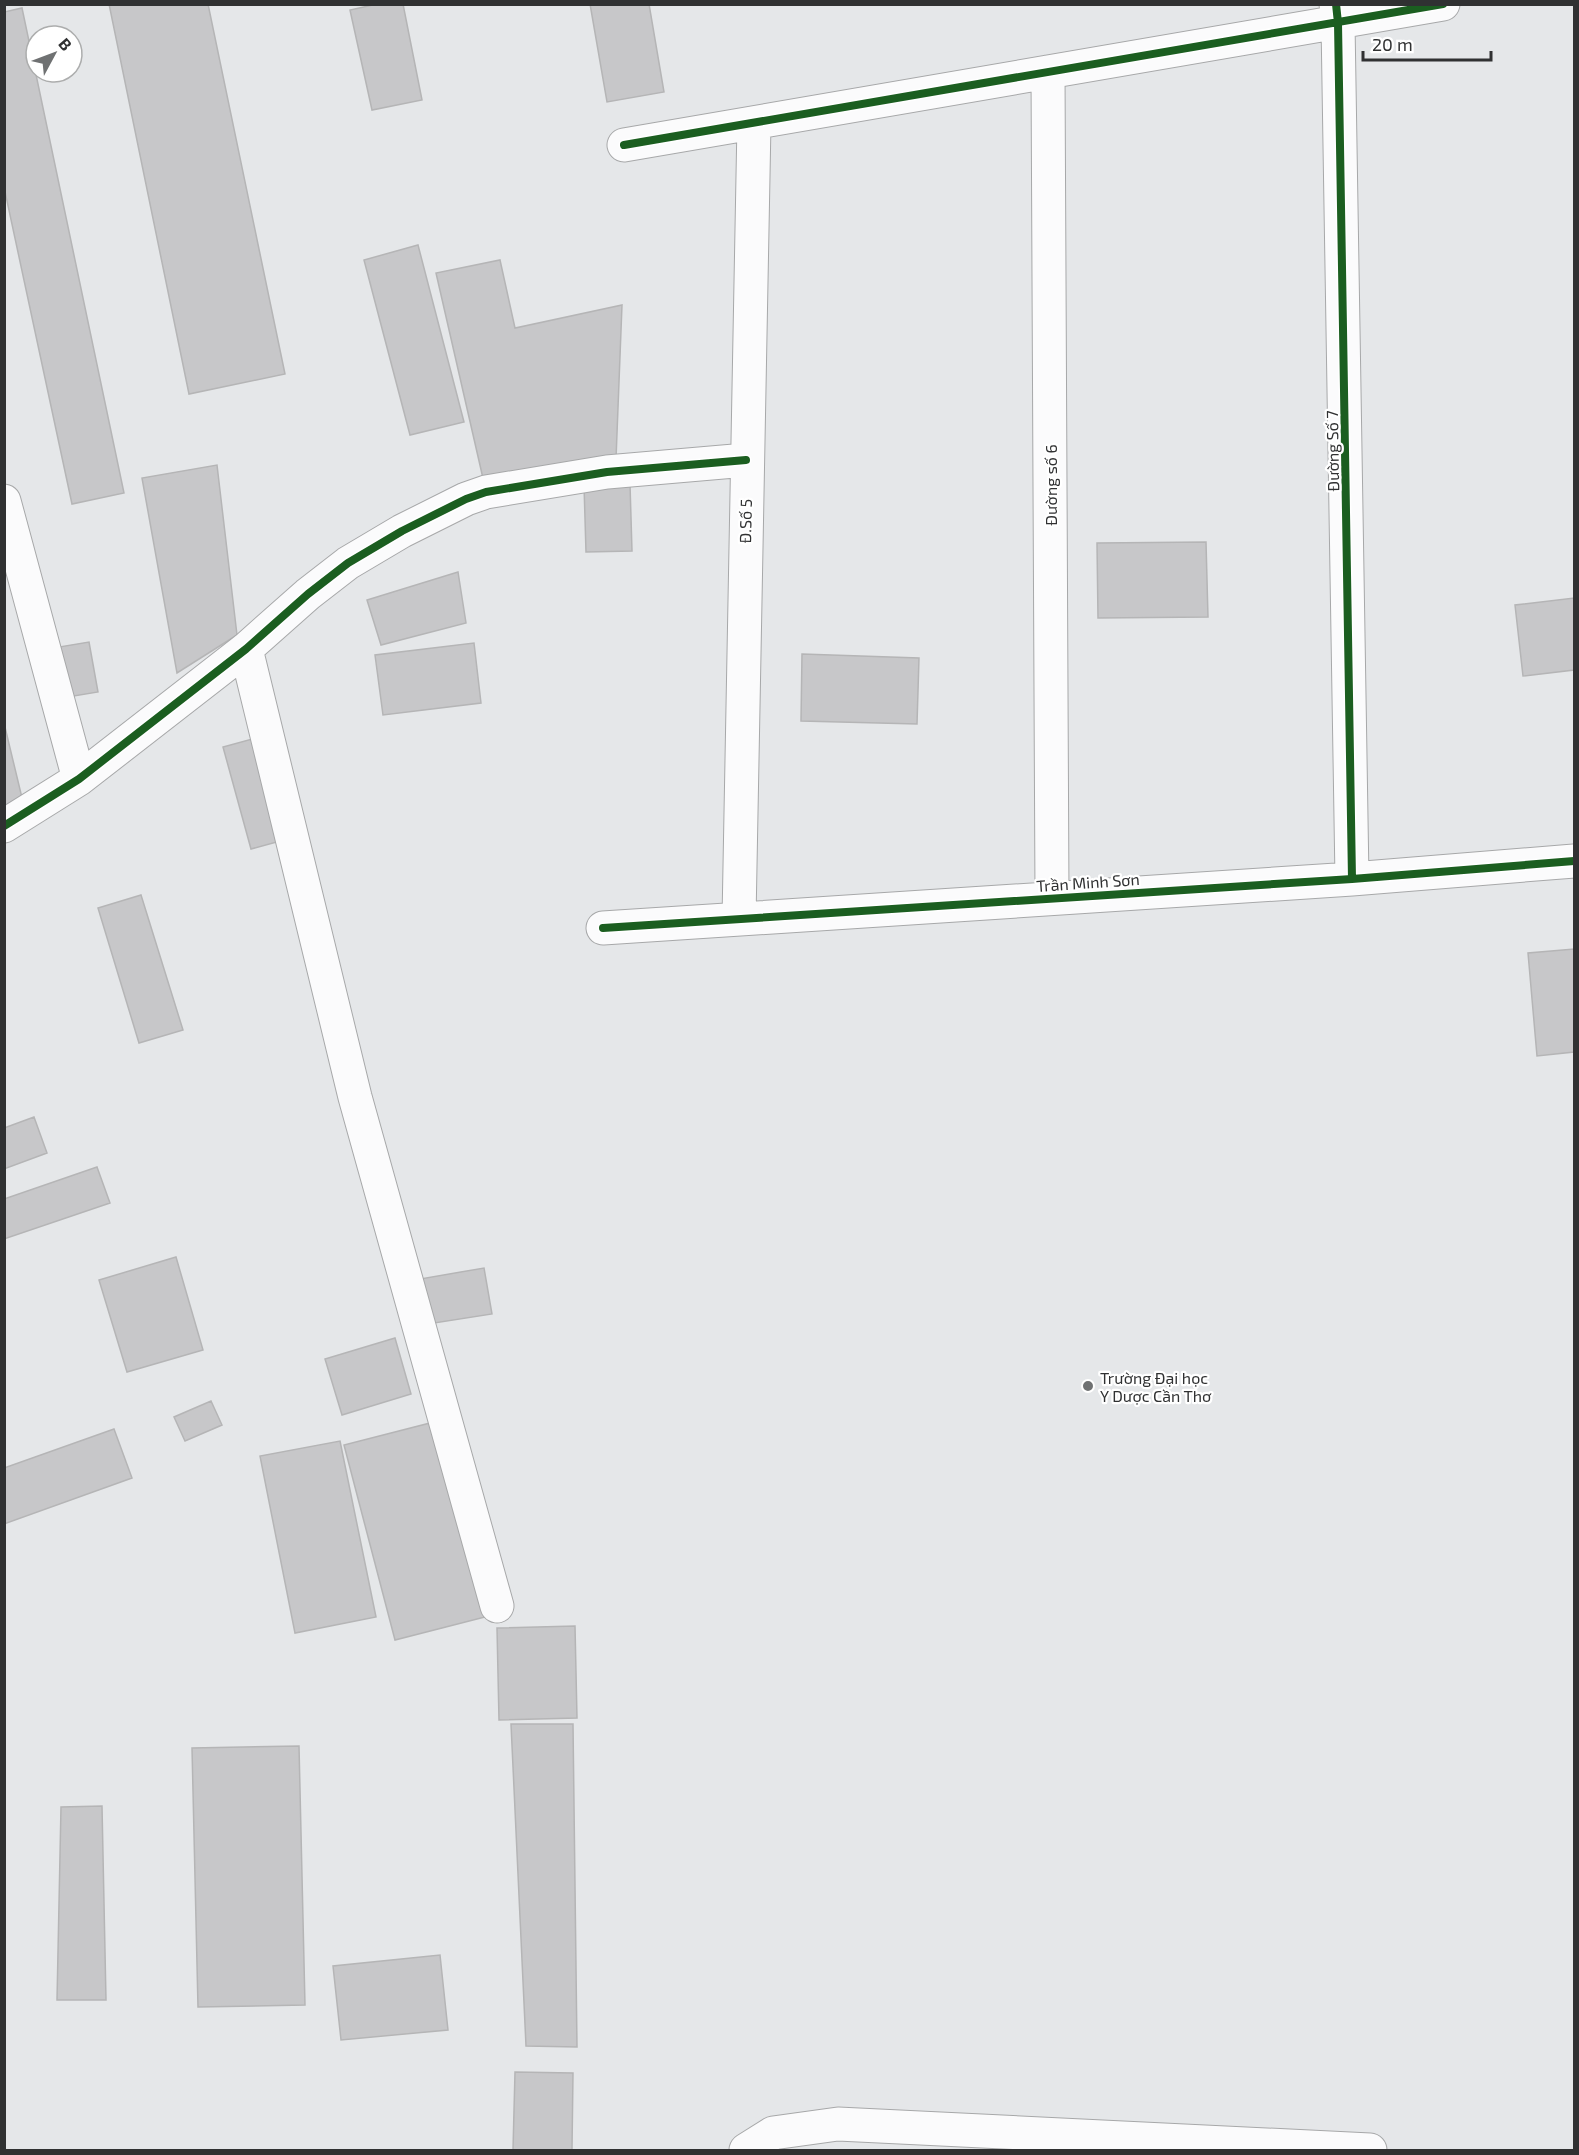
<svg xmlns="http://www.w3.org/2000/svg" width="1579" height="2155" font-family="'Exo 2',sans-serif">
	<style>
		.building { fill: #c7c7c9; stroke: #b5b5b6; stroke-width: 1.5 }
		.lines { fill: none; stroke-linecap: round; stroke-linejoin: round }
		.minor-casing { stroke: #a7a8a9; stroke-width: 35 }
		.minor { stroke: #fbfbfc; stroke-width: 33 }
		.cycleway-casing { stroke: #fff; stroke-width: 11 }
		.cycleway { stroke: #1b5e20; stroke-width: 8 }
		.poi-dot { fill: #6f7172; stroke: #fff; stroke-width: 2 }
		.labels { text-anchor: middle; dominant-baseline: central; stroke-width: 4.5; stroke-linejoin: round; paint-order: stroke }
		.street-label { font-size: 16px; fill: #303132; stroke: #fff }
		.poi-label { font-size: 16px; fill: #303132; stroke: #fff; text-anchor: start }
	</style>
	<rect width="100%" height="100%" fill="#e5e7e9"/>
	<!-- building -->
	<path class="building" d="M109,4H208L285,374L189,394Z
		M377,4H403L422,100L372,110L350,10Z
		M590,4H649L664,92L607,102Z
		M22,8L124,493L72,504L4,187V12Z
		M418,245L464,422L410,435L364,260Z
		M500,260L515,328L622,305L616,459L485,487L436,273Z
		M217,465L237,635L177,673L142,478Z
		M630,484L632,551L586,552L584,485Z
		M1206,542L1208,617L1098,618L1097,543Z
		M458,572L466,623L381,645L367,600Z
		M1574,598V670L1523,676L1515,605Z
		M89,642L98,692L68,697L59,647Z
		M474,643L481,703L383,715L375,655Z
		M802,654L919,658L917,724L801,721Z
		M4,723L23,802L4,806Z
		M256,738L284,840L251,849L223,747Z
		M141,895L183,1030L139,1043L98,908Z
		M1574,949V1052L1537,1056L1528,953Z
		M34,1117L47,1153L4,1169V1128Z
		M97,1167L110,1203L4,1239V1199Z
		M176,1257L203,1350L127,1372L99,1280Z
		M484,1268L492,1314L428,1324L420,1279Z
		M395,1338L411,1394L342,1415L325,1359Z
		M211,1401L222,1425L185,1441L174,1417Z
		M434,1422L485,1617L395,1640L344,1445Z
		M114,1429L132,1478L4,1524V1468Z
		M340,1441L376,1617L295,1633L260,1456Z
		M575,1626L577,1718L499,1720L497,1628Z
		M511,1724H573L577,2047L526,2046Z
		M299,1746L305,2005L198,2007L192,1748Z
		M102,1806L106,2000H57L61,1807Z
		M440,1955L448,2030L341,2040L333,1966Z
		M515,2072L573,2073L572,2150H513Z"/>
	<g class="lines">
		<!-- minor casing -->
		<g class="minor-casing">
			<path id="minor" d="M1336,4L1338,23L1352,879
				M1048,72L1052,897
				M624,145L1443,4
				M4,501L79,779
				M246,649L355,1097L497,1606
				M4,826L79,779L246,649L308,594L348,563L402,531L466,499L486,492L607,472L746,460
				M739,919L754,123
				M603,928L1352,879L1574,861
				M746,2150L773,2133L838,2124L1370,2150"/>
		</g>
		<!-- minor -->
		<use href="#minor" class="minor"/>
		<!-- cycleway casing -->
		<g class="cycleway-casing">
			<path id="cycleway" d="M1336,4L1338,23L1352,879
				M624,145L1443,4
				M4,826L79,779L246,649L308,594L348,563L402,531L466,499L486,492L607,472L746,460
				M603,928L1352,879L1574,861"/>
		</g>
		<!-- cycleway -->
		<use href="#cycleway" class="cycleway"/>
	</g>
	<!-- markers -->
	<circle class="poi-dot" cx="1088" cy="1386" r="6"/>
	<g class="labels">
		<!-- street labels -->
		<g class="street-label">
			<text transform="translate(1332 451) rotate(-91)">Đường Số 7</text>
			<text transform="translate(1050 485) rotate(-90)">Đường số 6</text>
			<text transform="translate(745 521) rotate(-89)">Đ.Số 5</text>
			<text transform="translate(1088 882) rotate(-4)">Trần Minh Sơn</text>
		</g>
		<!-- poi labels -->
		<g class="poi-label">
			<text x="1100" y="1377">Trường Đại học<tspan x="1100" dy="18">Y Dược Cần Thơ</tspan></text>
		</g>
	</g>
	<!-- border -->
	<rect width="1579" height="2155" fill="none" stroke="#303132" stroke-width="12"/>
	<!-- north arrow -->
	<g transform="translate(54 54) rotate(49)"><circle r="28" fill="#ffffff" stroke="#acadad" stroke-width="1.5"/>
	<path d="M0-4.5L10 22L0 15L-10 22Z" fill="#6f7172"/>
	<text y="-9" font-size="16" font-weight="bold" text-anchor="middle" fill="#303132">B</text>
	</g>
	<!-- scale -->
	<path d="M1363 51v9h128v-9" fill="none" stroke="#303132" stroke-width="3"/>
	<text x="1372" y="51" font-size="18" fill="#303132" stroke="#ffffff" stroke-width="4.5" paint-order="stroke">20 m</text>
</svg>
